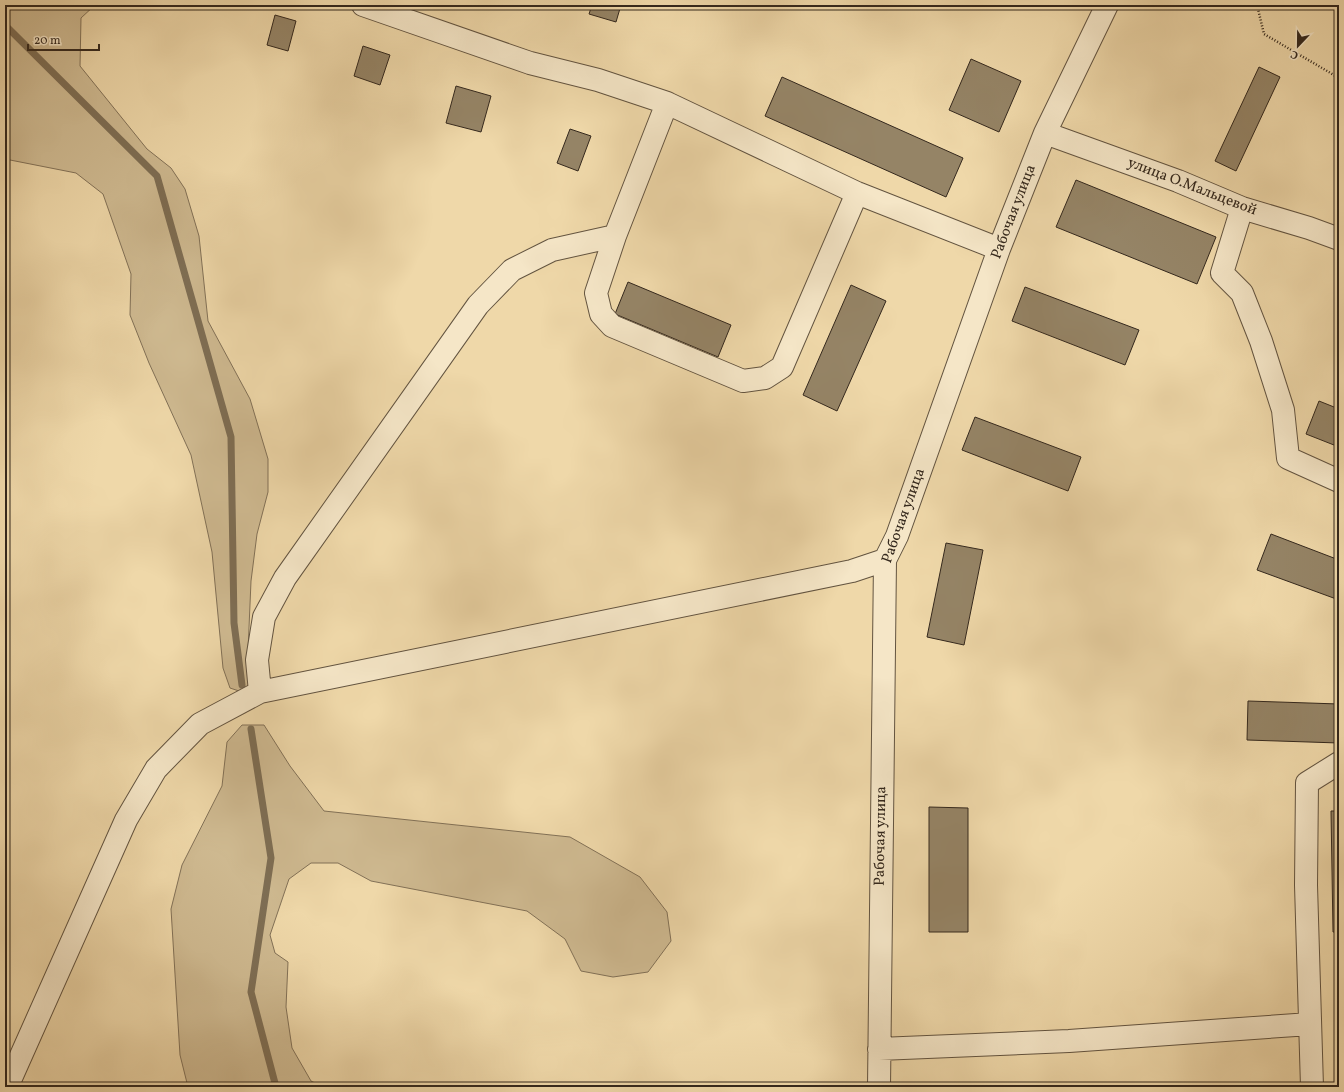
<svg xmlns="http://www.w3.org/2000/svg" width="1344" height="1092" font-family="Vollkorn,serif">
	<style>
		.green { fill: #cfba91; stroke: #827157 }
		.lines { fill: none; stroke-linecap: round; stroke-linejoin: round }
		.stream { stroke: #7e6e54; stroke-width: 7 }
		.building { fill: #958466; stroke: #34281d }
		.minor-casing { stroke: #635440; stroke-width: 24 }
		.path { stroke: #34281d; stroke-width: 2.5; stroke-dasharray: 1 2; stroke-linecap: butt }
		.minor { stroke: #f5e6c7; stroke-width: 22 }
		.labels { text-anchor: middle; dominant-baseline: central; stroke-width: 3.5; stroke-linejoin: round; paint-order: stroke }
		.street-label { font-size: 15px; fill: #34281d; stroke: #f5e6c7 }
	</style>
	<rect width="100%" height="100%" fill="#efd8a9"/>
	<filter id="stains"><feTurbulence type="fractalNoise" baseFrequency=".005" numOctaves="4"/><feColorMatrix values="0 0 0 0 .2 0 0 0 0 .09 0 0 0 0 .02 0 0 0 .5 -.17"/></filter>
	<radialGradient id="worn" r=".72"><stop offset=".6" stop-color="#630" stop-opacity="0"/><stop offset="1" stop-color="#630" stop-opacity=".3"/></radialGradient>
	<!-- green -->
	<path class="green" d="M5,5H95L81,18L80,66L147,149L171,168L185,189L199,236L208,321L250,399L268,459V492L257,534L251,581L248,651L250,686L239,691L230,688L223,668L212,552L191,455L149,363L130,315L131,274L103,194L76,173L5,159Z
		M242,725H264L290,766L324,811L570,837L640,877L667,912L671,941L648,972L613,977L581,971L565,939L527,911L371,881L338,863H311L289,879L270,935L275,953L288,962L286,1007L292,1048L311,1081L323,1087H188L180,1055L171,909L182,865L222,786L227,742Z"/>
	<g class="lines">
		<!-- stream -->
		<path class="stream" d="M5,27L8,28L157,176L231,437L234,623L242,685
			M251,729L271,858L251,992L276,1087"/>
	</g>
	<!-- building -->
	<path class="building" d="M592,5H621L616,22L589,14Z
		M275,15L296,21L288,51L267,45Z
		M363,46L390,55L380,85L354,76Z
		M971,59L1021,81L999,132L949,110Z
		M1259,67L1280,77L1236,171L1215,161Z
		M782,77L963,158L946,197L765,116Z
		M456,86L491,96L481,132L446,123Z
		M570,129L591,136L578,171L557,163Z
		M1076,180L1216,237L1197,284L1056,227Z
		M628,282L731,325L718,357L615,314Z
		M851,285L886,301L837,411L803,395Z
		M1025,287L1139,330L1125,365L1012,321Z
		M1319,401L1339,409V447L1306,434Z
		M975,417L1081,457L1068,491L962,450Z
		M1271,534L1339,560V600L1257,570Z
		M946,543L983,550L964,645L927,637Z
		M1248,701L1339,704V743L1247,740Z
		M929,807L968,808V932H929Z
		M1331,811H1339V932H1333Z
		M1336,1001H1339V1087H1337Z"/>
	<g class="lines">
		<!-- minor casing -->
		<g class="minor-casing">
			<path id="minor" d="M363,5L530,63L598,80L667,103L857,193L999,249
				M667,103L615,236L596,293L601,314L612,326L743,381L765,378L782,367L857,193
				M1045,133L1178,181L1242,208L1309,228L1339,239
				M1242,208L1222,273L1242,293L1261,341L1283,410L1288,458L1339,481
				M260,692L257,660L264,617L285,578L478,305L512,270L552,250L615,236
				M879,1049L1069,1041L1310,1024
				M7,1087L126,820L156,769L200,724L260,692L852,571L885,560
				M879,1087L885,560L897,536L999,249L1045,133L1107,5
				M1312,1087L1306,885L1307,783L1339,763"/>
		</g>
		<!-- path -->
		<path class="path" d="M1257,5L1264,34L1339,78"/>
		<!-- minor -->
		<use href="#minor" class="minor"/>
	</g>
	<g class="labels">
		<!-- street labels -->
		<g class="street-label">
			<text transform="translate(1192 187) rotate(21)">улица О.Мальцевой</text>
			<text transform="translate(1014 212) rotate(-69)">Рабочая улица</text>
			<text transform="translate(904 516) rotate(-70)">Рабочая улица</text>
			<text transform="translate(881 836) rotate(-89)">Рабочая улица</text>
		</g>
	</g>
	<!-- margin -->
	<rect width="1344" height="1092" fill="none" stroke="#efd8a9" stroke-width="20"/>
	<rect x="6" y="6" width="1332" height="1080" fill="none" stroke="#34281d" stroke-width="2"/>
	<rect x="10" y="10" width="1324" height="1072" fill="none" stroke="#34281d"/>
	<!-- north arrow -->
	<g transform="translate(1298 46) rotate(202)" stroke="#f5e6c7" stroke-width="3" paint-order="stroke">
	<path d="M0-3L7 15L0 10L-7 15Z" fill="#34281d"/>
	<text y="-6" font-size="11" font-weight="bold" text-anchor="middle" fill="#34281d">С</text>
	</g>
	<!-- scale -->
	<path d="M28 44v6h71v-6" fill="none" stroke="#34281d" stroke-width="2"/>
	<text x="34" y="44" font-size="12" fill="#34281d" stroke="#f5e6c7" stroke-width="3" paint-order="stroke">20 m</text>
	<rect width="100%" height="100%" filter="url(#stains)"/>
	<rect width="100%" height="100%" fill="url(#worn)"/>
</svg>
